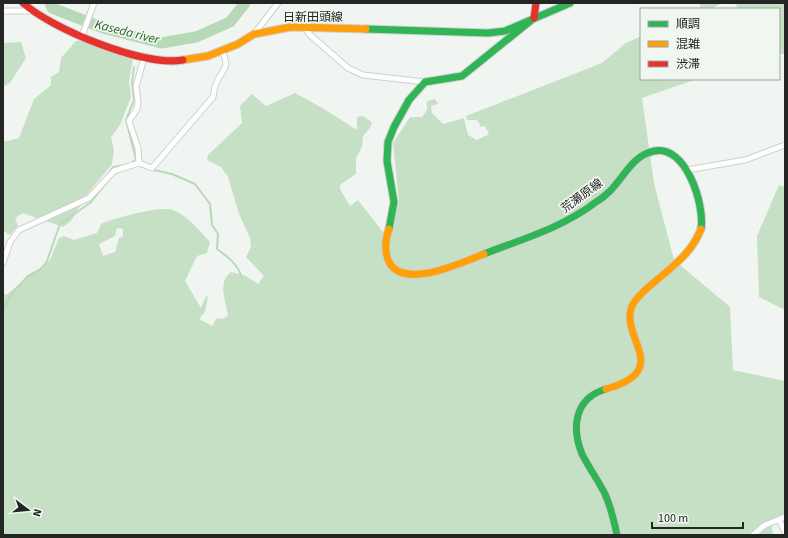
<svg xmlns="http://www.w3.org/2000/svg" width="788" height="538" font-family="'Source Sans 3','Noto Sans JP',sans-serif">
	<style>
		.forest { fill: #c6e0c5; fill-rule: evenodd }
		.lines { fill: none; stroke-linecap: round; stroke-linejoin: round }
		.stream { stroke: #b8d9b8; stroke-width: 2 }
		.river { stroke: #b8d9b8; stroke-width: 11 }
		.street-casing { stroke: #ced1ce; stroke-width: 7 }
		.fast-casing { stroke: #ced1ce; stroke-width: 9 }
		.slow-casing { stroke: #ced1ce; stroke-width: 9 }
		.jam-casing { stroke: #ced1ce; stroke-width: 9 }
		.street { stroke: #fdfefd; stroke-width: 5 }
		.fast { stroke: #30b455; stroke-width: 7 }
		.slow { stroke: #ff9f0a; stroke-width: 7 }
		.jam { stroke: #e5322d; stroke-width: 7 }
		.labels { text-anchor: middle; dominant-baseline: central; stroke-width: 3.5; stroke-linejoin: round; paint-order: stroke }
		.street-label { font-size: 12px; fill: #242624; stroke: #f0f6f0 }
		.water-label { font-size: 13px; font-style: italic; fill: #225f26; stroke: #f0f6f0 }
	</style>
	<rect width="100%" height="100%" fill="#f1f5f1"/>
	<!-- forest -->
	<path class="forest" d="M700,3H722L711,9H700Z
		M735,3H785V54H779V9H738Z
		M641,36V79H697L642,98L654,183L674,260L730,307L733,370L785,381V514L771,520L773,535H3V294L6,295L50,260L59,238L64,236L74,240L97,233L101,224C115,218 160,205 173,210C188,216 199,230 210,242L207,253L197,256L185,281L201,308L206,296L208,297L205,312L199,319L212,326L217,318L222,319L228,316C226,301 217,282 231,272L246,276L258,284L264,276L246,257L251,247L250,238L239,214L228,177L221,167L207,160L208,155L242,123L240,106L252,94L266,106L295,93L324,109L357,130V117L363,116L372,122L370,128L363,136L362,147L356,158V174L340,185V189L350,206L358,200L389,240L399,202L393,143L410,117H422L427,110V101L435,99L438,104L431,106L432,113L443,124L464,118L468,135L477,140L489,134L485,126L481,127L477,120H467L466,116L602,63L626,43ZM117,228L123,229V236L119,238L115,252L103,256L99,244L115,236Z
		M82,40L133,58L129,82L131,97L120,125L111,137L114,150L112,164L86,196L71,221L63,227L23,213L15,218L18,226L10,235L3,231V142L19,138L34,99L51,85V77L59,72L61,58L76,41Z
		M21,42L26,58L10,83L3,87V43Z
		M779,185L785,187V310L759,297L757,236Z"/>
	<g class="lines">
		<!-- stream -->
		<path class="stream" d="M154,170L172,174L195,184L210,204L212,225L218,234L217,249C228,257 238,264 242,278
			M110,171L113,167L130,164L136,159L126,120L134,100L132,83L134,67
			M3,310L12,293L28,276L41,269L47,261L60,224L90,203L107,182"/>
		<!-- river -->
		<path class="river" d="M50,3L52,8L106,29L161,43L196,37L230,22L245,3"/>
		<!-- street casing -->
		<g class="street-casing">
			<path id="street" d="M3,11H31
				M305,27L309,34L348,68L363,75L425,82
				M254,34L278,3
				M82,36L94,3
				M139,163L138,148L129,121L137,109L138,102L136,86L144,58
				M687,170L745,160L785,145
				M3,263L10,242L19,230L89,198L114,171L139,163L152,168L213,97C214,93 214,88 216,84C222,68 231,70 222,51
				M779,520L785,532
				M753,535L765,525L785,517"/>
		</g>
		<!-- fast casing -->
		<g class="fast-casing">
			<path id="fast" d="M366,29L488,33L505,31L570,3
				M389,229L394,202L387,161L388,142L394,127L409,100L425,82L462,76L534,18
				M484,254C522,239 562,228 596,202C601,199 606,195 610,191C624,177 633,155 654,151C686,144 705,205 701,229
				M606,389C575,398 571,427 582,454C589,468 598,480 605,494C611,507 614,521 617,535"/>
		</g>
		<!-- slow casing -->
		<g class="slow-casing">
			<path id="slow" d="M183,60L208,56L238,44L254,34L291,27L366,29
				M389,229C385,240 384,251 389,262C404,290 461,263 484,254
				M606,389C674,370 619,338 632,306C636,297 645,290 652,284C671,268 692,253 701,229"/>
		</g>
		<!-- jam casing -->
		<g class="jam-casing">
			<path id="jam" d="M23,3C52,29 144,67 183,60
				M534,18L536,3"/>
		</g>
		<!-- street -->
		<use href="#street" class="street"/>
		<!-- fast -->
		<use href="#fast" class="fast"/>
		<!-- slow -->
		<use href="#slow" class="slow"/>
		<!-- jam -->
		<use href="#jam" class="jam"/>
	</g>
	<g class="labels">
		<!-- street labels -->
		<g class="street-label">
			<text x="313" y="17">日新田頭線</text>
			<text transform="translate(582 196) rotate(-36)">荒瀬原線</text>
		</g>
		<!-- water labels -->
		<g class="water-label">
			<text transform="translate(127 32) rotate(14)">Kaseda river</text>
		</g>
	</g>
	<!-- border -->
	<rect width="788" height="538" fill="none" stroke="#242624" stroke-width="8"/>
	<!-- legend -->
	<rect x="640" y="8" width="140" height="72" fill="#f0f6f0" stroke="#9ea39e"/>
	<rect x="648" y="21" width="20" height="6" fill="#30b455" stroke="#9ea39e"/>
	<text x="676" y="28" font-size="12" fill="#242624">順調</text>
	<rect x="648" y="41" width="20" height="6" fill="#ff9f0a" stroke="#9ea39e"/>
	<text x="676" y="48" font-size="12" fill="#242624">混雑</text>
	<rect x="648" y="61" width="20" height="6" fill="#e5322d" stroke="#9ea39e"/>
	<text x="676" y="68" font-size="12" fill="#242624">渋滞</text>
	<!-- north arrow -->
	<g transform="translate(28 510) rotate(106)" stroke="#f0f6f0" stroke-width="3" paint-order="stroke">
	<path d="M0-3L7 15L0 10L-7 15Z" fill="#242624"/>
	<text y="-6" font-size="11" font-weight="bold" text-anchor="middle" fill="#242624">N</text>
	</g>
	<!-- scale -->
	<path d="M652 522v6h91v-6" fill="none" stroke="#242624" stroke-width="2"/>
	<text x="658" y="522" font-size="12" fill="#242624" stroke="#f0f6f0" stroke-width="3" paint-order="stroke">100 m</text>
</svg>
